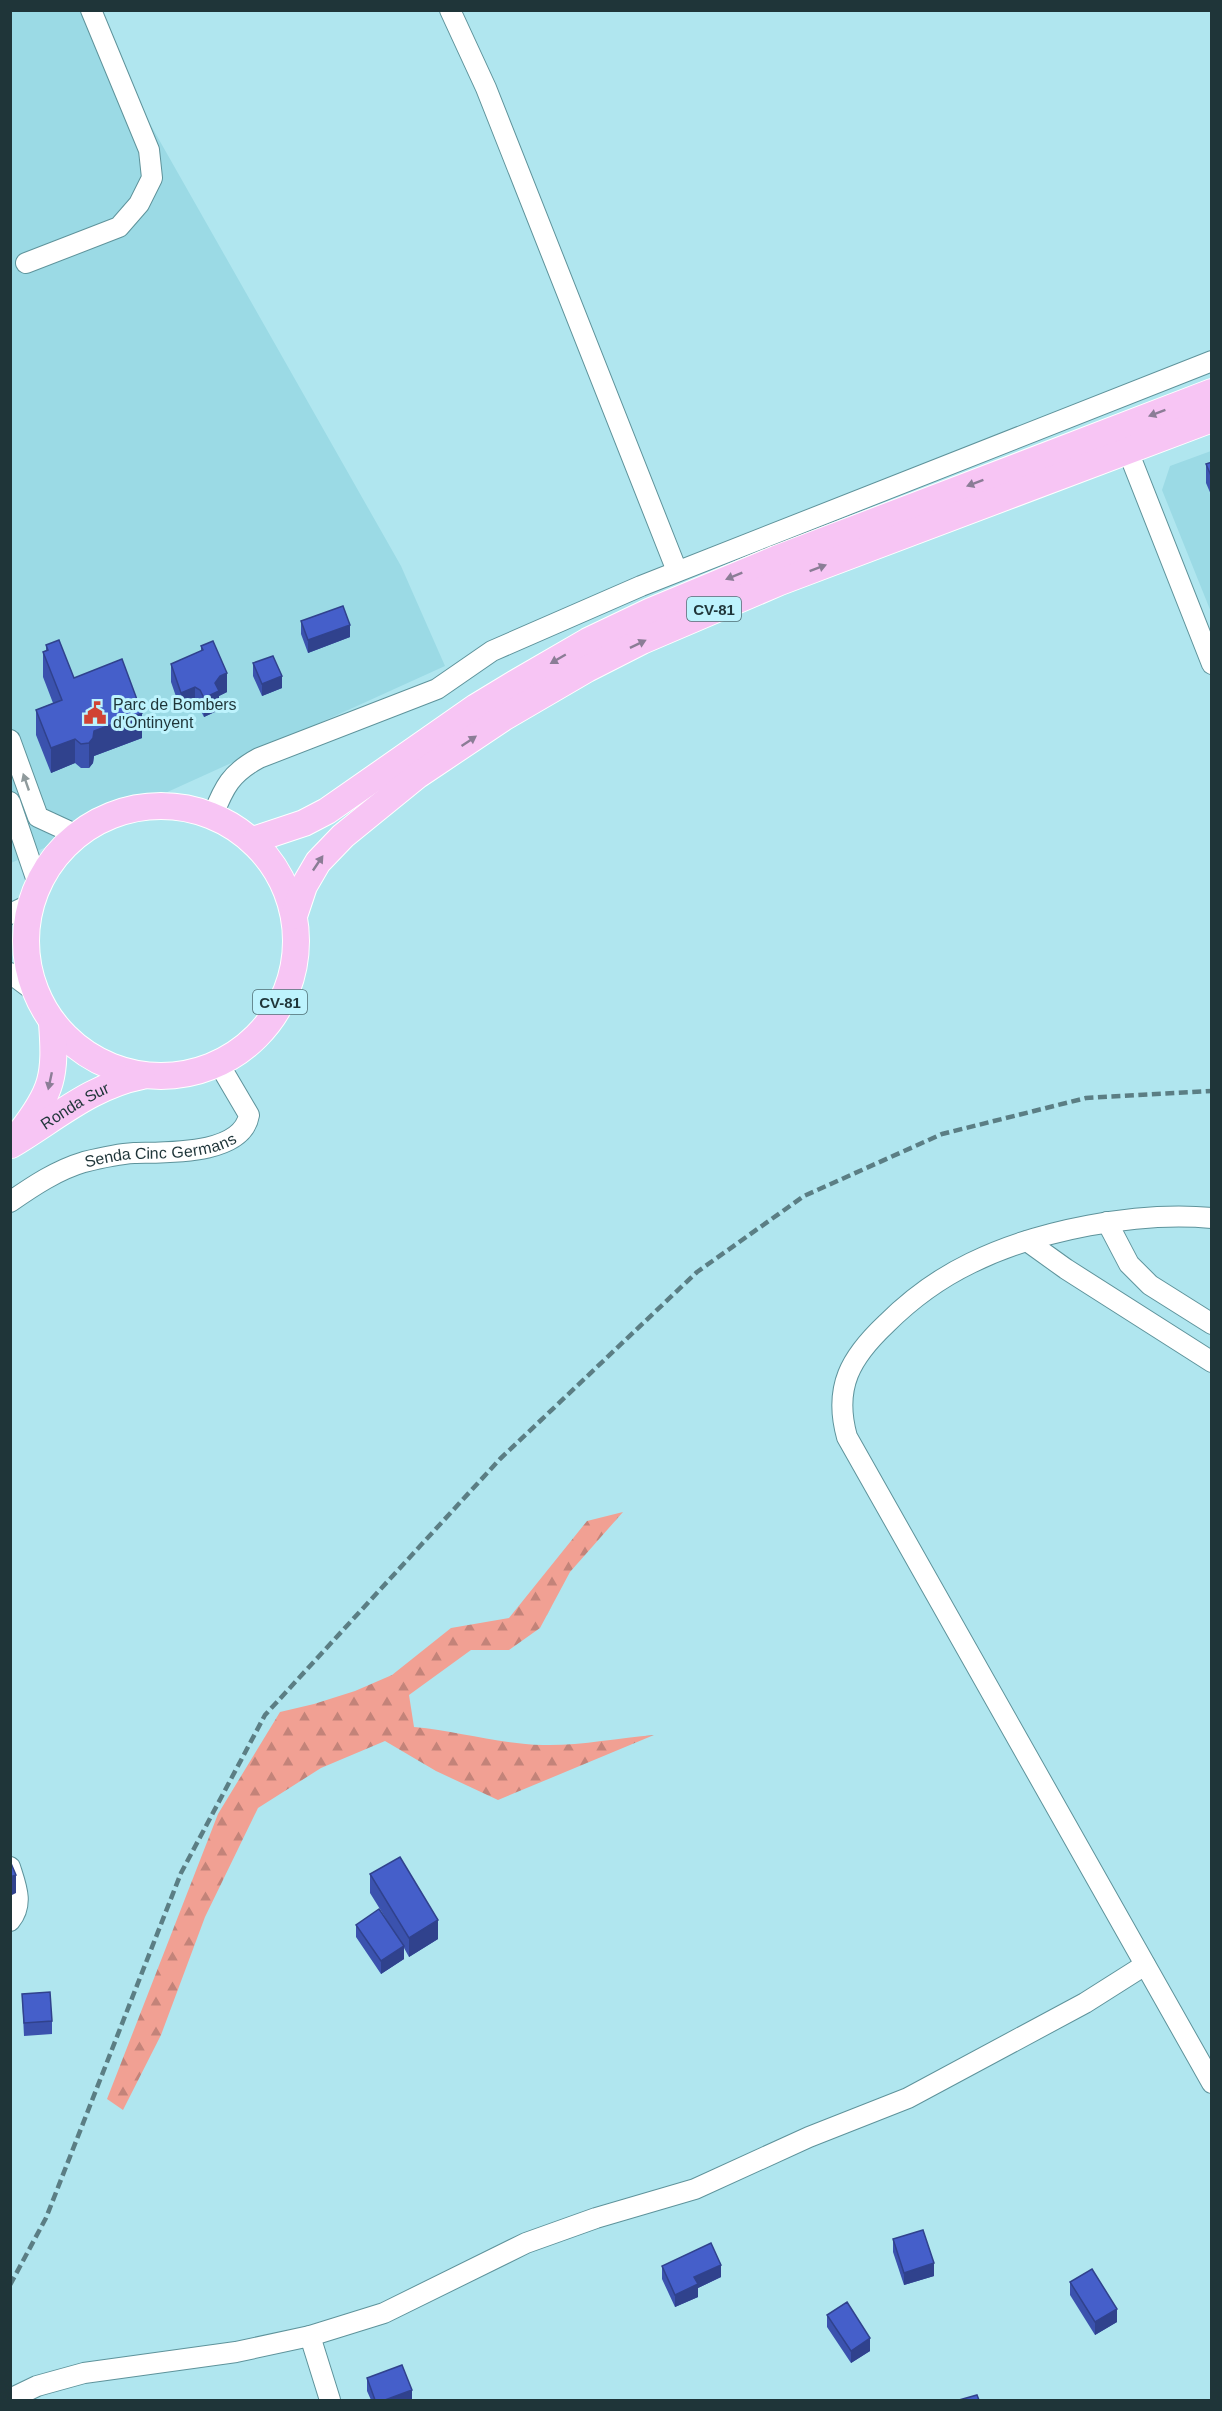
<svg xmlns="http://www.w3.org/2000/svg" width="1222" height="2411" font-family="Arial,sans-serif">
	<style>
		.built { fill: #9bdae5 }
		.forest { fill: url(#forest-firs) }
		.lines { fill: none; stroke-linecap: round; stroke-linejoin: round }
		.minor-casing { stroke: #5e939b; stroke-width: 22 }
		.major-casing { stroke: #fff; stroke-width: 28 }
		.minor { stroke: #fff; stroke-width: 20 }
		.major { stroke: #f7c5f4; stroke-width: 26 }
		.rail { stroke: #5b7e84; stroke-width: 4.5; stroke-dasharray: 9 4.5; stroke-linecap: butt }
		.wall { fill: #3b52ae }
		.shaded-wall { fill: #30428d }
		.building { fill: #455fca; stroke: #30428d; stroke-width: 1.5 }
		.oneway { fill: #8b7d96 }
		.oneway2 { fill: #8f9a9c }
		.labels { text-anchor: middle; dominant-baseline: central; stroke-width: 6; stroke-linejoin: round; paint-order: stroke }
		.shield { fill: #bdf3fd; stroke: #4e6e74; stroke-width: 1.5 }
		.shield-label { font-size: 15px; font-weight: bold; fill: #1f3539 }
		.poi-label { font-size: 16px; fill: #1f3539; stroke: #bdf3fd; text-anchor: start }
		.street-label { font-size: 16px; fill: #1f3539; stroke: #bdf3fd }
	</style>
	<defs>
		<pattern id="forest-firs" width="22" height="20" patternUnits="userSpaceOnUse" patternTransform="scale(1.5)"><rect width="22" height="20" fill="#f1a093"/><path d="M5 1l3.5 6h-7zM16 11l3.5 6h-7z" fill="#c38379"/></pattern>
	</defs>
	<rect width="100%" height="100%" fill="#b0e6ef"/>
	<!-- built -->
	<path class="built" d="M10,11H86L401,566L445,666L11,863Z
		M1211,451V612L1162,490L1170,466Z"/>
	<!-- forest -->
	<path class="forest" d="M623,1512L570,1572L540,1628L509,1650H471L409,1695L414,1727C458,1731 499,1744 543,1745C578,1746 618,1738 654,1735L498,1800L436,1771L385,1741L321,1768L258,1808L205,1917L161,2035L123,2110L107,2099L218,1814L280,1712L314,1704L355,1691L392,1675L451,1628L509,1618L587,1521Z"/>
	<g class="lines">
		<!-- minor casing -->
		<g class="minor-casing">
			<g id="minor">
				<path d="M450,10L486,88L677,571"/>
				<path d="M26,263L119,227L139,204L152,178L149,150L91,10"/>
				<path d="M1128,451L1212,664"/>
				<path d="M10,740L38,817L77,835"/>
				<path d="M10,802L38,884"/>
				<path d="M213,815C224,787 231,773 259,758L437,689L492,651L641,586L1212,361"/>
				<path d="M10,914L29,905"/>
				<path d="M10,973L34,991"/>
				<path id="s1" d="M10,1202C33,1186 57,1170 84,1162C100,1158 117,1154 134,1153C164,1152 242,1156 249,1115L219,1064"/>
				<path d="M1212,1218C1138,1211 1038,1230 971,1263C940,1278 911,1299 886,1324C851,1357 833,1387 847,1437L1212,2083"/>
				<path d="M1107,1222L1129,1264L1150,1285L1212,1324"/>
				<path d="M1027,1241L1066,1269L1212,1362"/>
				<path d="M10,1867C16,1886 24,1904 10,1921"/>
				<path d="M310,2336L330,2400"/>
				<path d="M10,2399L37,2386L84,2373L236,2352L310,2336L384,2313L526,2243L596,2218L695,2189L809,2137L908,2098L1085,2003L1145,1965"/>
			</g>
		</g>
		<!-- major casing -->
		<g class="major-casing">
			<g id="major">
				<circle cx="161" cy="941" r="135"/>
				<path d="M256,839L304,823L327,811L476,707L519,681L588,641L651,611L776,559L1212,392"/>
				<path d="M294,916L304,886L318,862L343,836L418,775L503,718L587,669L642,641L780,582L1212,419"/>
				<path d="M20,1133C53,1091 56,1075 52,1023"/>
				<path id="s2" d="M11,1145C55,1119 91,1086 142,1076"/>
			</g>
		</g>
		<!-- minor -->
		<use href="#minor" class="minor"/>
		<!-- major -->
		<use href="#major" class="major"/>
		<!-- rail -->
		<path class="rail" d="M10,2285L46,2218L181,1873L265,1715L500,1459L697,1272L804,1196L942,1134L1086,1098L1212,1091"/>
	</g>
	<!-- wall -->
	<path class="wall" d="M1212,462V497L1206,483V464Z
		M301,621L350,637L308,653L301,634Z
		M46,645L74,678L142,738L94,756L93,763L89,768H81L75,763L51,773L36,735V710L53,703L43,677V652L46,651Z
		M201,646L227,692L219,696V710L204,717L200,709L195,706L181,711L171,682V664L201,651Z
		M253,663L282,688L262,696L253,676Z
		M370,1874L438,1939L409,1957L404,1948V1959L381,1974L356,1937V1925L393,1930L370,1893Z
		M22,1994L52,2021V2034L24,2036Z
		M893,2239L934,2276L904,2285L893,2252Z
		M662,2266L721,2277L698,2288V2297L675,2307L662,2279Z
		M1070,2282L1117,2322L1095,2335L1070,2295Z
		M827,2315L870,2351L851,2363L827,2327Z
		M367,2378L412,2400H371L367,2391Z"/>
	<!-- shaded-wall -->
	<path class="shaded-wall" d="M350,625V637L308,653V640Z
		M227,673V692L219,696V710L204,717V698L220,676Z
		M282,676V688L262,696V684Z
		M195,687V706L181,711V693Z
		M142,713V738L94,756L93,763L89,768V743L94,731Z
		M75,739V763L51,773V748Z
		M16,1875V1893L10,1896V1877Z
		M438,1920V1939L409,1957V1938Z
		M404,1946V1959L381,1974V1961Z
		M934,2263V2276L904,2285V2273Z
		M721,2265V2277L698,2288V2297L675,2307V2295L694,2277Z
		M1117,2309V2322L1095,2335V2322Z
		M870,2338V2351L851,2363V2351Z
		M412,2390V2400H385Z"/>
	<!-- building -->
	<path class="building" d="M1212,462V478L1206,464Z
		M343,606L350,625L308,640L301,621Z
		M59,640L74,678L122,659L142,713L94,731L93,738L89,743L81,744L75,739L51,748L36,710L62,700L43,652L48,650L46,645Z
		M213,641L227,673L220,676L215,683L219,691L204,698L200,690L195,687L181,693L171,664L203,650L201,646Z
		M273,656L282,676L262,684L253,663Z
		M400,1857L438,1920L409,1938L370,1874Z
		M10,1861L16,1875L10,1877Z
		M379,1909L404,1946L381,1961L356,1925Z
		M50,1992L52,2021L24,2023L22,1994Z
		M923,2230L934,2263L904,2273L893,2239Z
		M711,2243L721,2265L694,2277L698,2284L675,2295L662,2266Z
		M1092,2269L1117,2309L1095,2322L1070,2282Z
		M847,2302L870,2338L851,2351L827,2315Z
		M402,2365L412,2390L385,2400H375L367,2378Z
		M977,2395L979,2400H959Z"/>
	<!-- one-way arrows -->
	<defs><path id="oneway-solid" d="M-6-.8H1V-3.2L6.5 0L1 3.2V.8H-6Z" transform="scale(1.5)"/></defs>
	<g class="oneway">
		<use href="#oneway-solid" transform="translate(1157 413) rotate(159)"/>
		<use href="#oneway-solid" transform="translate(975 483) rotate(159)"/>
		<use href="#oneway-solid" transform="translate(818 568) rotate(-21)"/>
		<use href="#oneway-solid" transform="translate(734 576) rotate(158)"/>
		<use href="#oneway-solid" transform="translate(638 644) rotate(-26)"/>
		<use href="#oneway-solid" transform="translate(558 659) rotate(150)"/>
		<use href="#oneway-solid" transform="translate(469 741) rotate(-34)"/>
		<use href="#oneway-solid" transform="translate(318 863) rotate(-56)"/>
		<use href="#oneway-solid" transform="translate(50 1081) rotate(102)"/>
	</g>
	<use class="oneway2" href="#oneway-solid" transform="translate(26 782) rotate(-109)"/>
	<!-- icons -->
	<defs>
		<g id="civic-bare" transform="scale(1.8)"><path d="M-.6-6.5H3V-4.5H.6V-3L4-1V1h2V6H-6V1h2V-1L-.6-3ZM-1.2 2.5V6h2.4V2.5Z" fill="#d04334" stroke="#bdf3fd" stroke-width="2.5" paint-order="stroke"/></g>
	</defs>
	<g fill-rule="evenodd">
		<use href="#civic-bare" x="95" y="713"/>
	</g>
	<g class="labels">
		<!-- shield labels -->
		<g class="shield">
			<rect x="687" y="597" width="54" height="24" rx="4.5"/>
			<rect x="253" y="990" width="54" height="24" rx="4.5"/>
		</g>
		<g class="shield-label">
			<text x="714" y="609">CV-81</text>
			<text x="280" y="1002">CV-81</text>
		</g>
		<!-- poi labels -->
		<g class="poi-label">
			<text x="113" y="704">Parc de Bombers<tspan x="113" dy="18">d'Ontinyent</tspan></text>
		</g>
		<!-- street labels -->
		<g class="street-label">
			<text stroke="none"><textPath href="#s2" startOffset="75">Ronda Sur</textPath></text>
			<text stroke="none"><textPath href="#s1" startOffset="162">Senda Cinc Germans</textPath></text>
		</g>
	</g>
	<!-- border -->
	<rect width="1222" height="2411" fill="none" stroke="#1f3539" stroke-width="24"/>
</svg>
